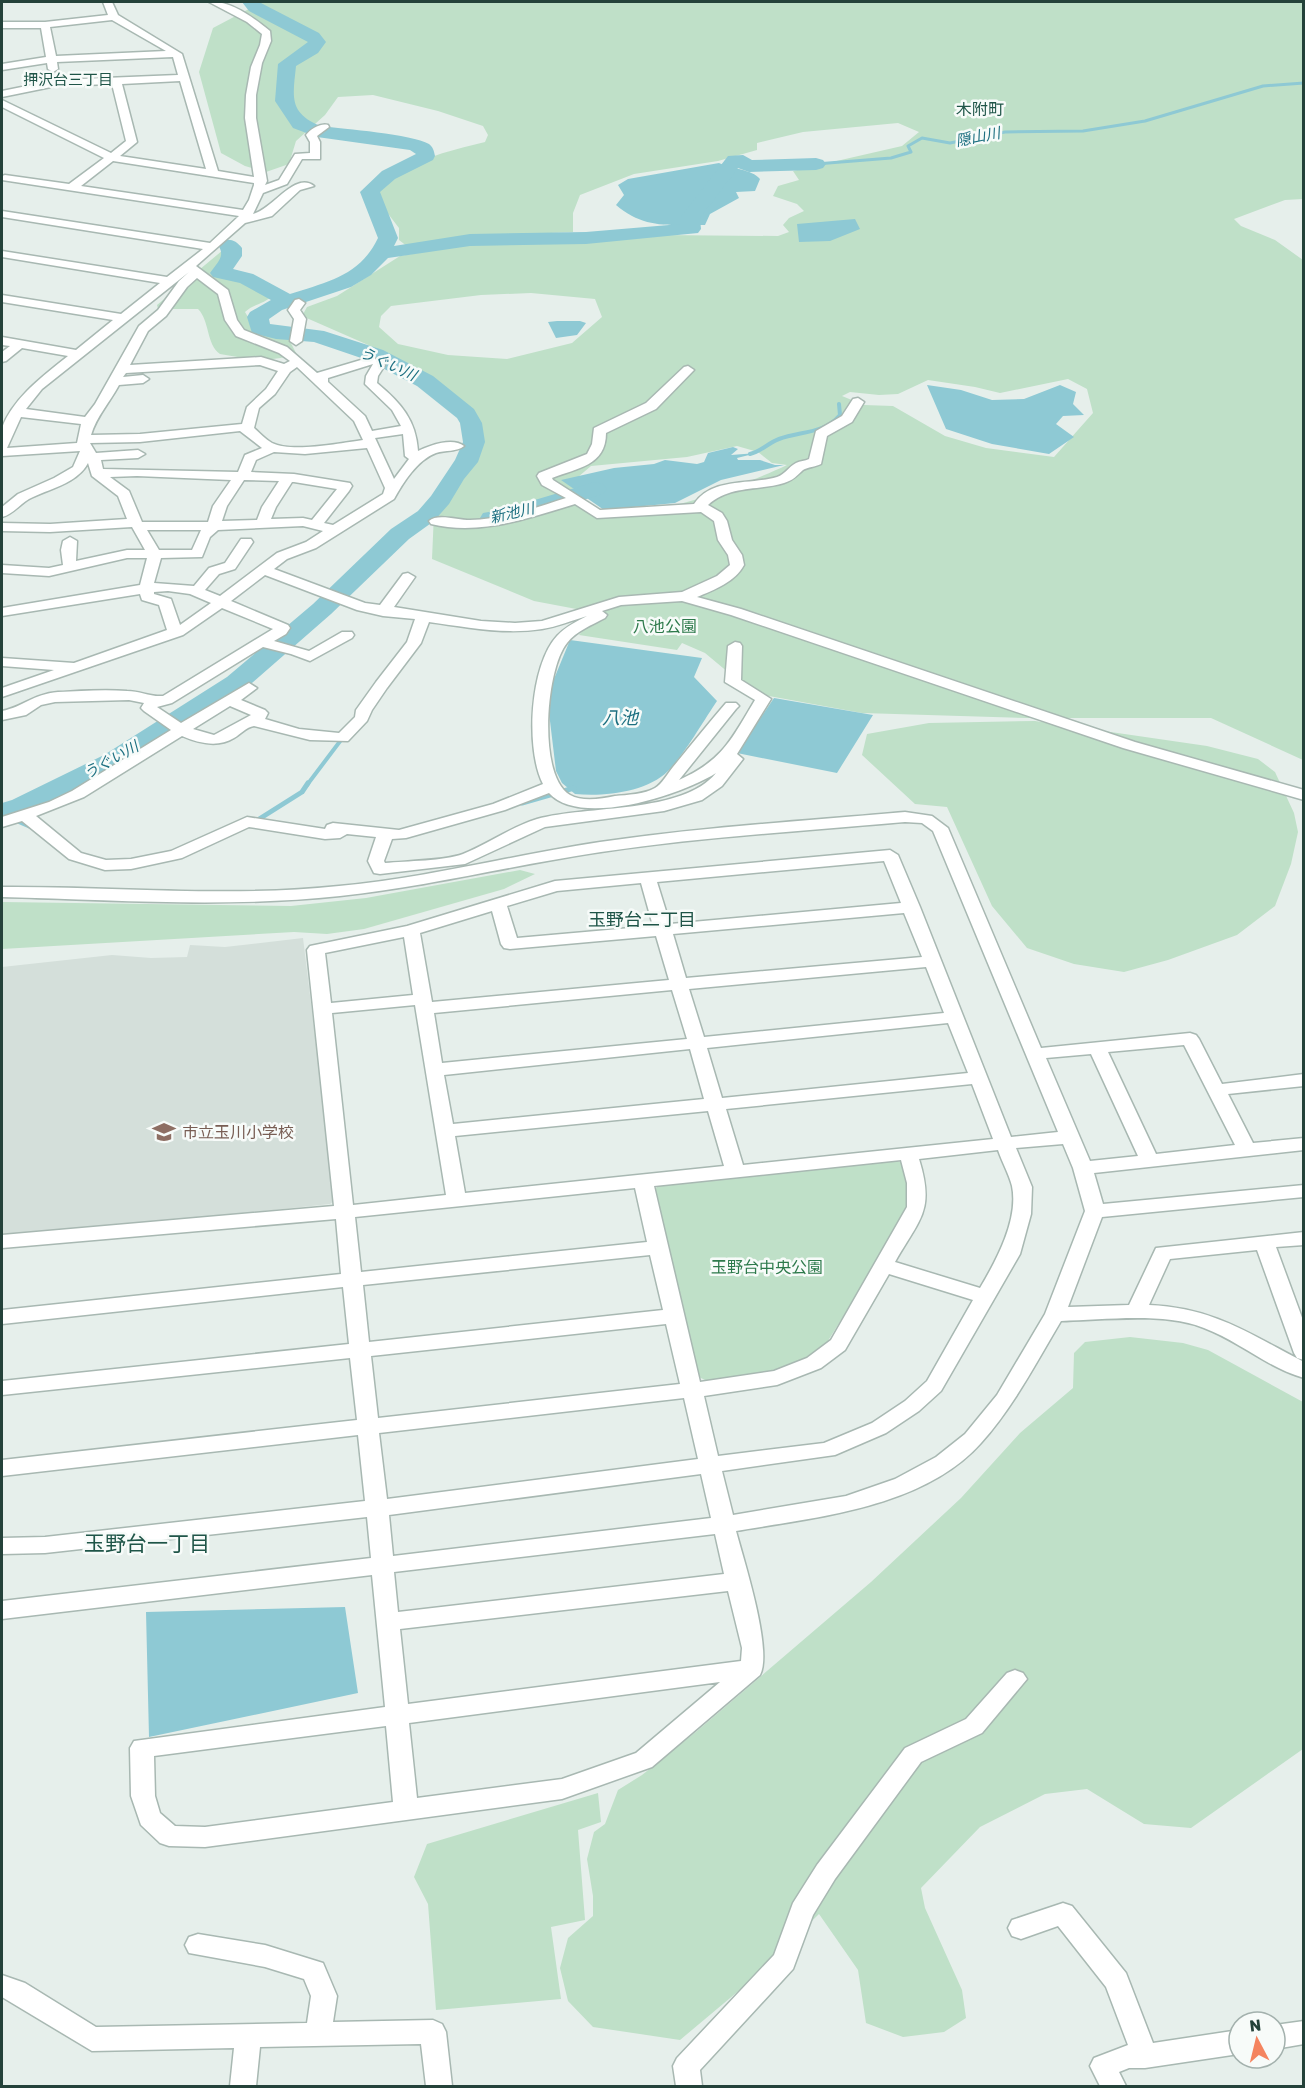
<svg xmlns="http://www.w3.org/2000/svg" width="1305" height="2088" font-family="Rubik,'Noto Sans JP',sans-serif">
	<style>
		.built { fill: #d4dfda }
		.green { fill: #bfe0c8; fill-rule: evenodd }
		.water { fill: #8ec9d4 }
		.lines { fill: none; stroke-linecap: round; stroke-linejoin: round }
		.stream-far2 { stroke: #8ec9d4; stroke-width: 3 }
		.stream-far1 { stroke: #8ec9d4; stroke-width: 4 }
		.stream { stroke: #8ec9d4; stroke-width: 5 }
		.river { fill: #8ec9d4; fill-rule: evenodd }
		.minor-casing { stroke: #a8b8b2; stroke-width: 3 }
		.minor { fill: #fff; fill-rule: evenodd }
		.labels { text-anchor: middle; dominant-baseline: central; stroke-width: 5; stroke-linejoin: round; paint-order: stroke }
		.far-neighbourhood-label { font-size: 15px; fill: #1f5548; stroke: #f7fbf9 }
		.far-water-label { font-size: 15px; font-style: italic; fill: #1c6f80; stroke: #f7fbf9 }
		.far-quarter-label { font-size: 16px; fill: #1f5548; stroke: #f7fbf9 }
		.park-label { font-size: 16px; fill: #2d7a4b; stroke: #f7fbf9 }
		.education-label { font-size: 16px; fill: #785e54; stroke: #f7fbf9; text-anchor: start }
		.water-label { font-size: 18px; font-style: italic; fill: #1c6f80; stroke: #f7fbf9 }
		.neighbourhood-label { font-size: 18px; fill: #1f5548; stroke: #f7fbf9 }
		.near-neighbourhood-label { font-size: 21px; fill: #1f5548; stroke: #f7fbf9 }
	</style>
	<rect width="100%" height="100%" fill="#e6efeb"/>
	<!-- built -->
	<path class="built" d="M303,938L335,1200L330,1204L2,1238V967L112,955L151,958L187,957L190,945L225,947Z"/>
	<!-- green -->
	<path class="green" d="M262,2H1303V199L1285,200L1234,219L1241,226L1275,240L1303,260V760L1211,718H1028L862,713L753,693L705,653L682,643L677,650L579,635L584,629L608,615L534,601L432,559L434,513L469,467L480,432L455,398L416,370L391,355L302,316L307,307L337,296L400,256L464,245L660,235L778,236L789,232L783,225L789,218L804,211L797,204L773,196L778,186L799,180L793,171L902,146L919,132L898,123L803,132L757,143V150L718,161L634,174L580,195L573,213V232L468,237L408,247L399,240V228L376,198L378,187C406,161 448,151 485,142L488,135L483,126L438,111L373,95L338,97L325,115L296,141L289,164L266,172L245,166L221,153L199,72L213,28ZM531,293L595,299L602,317L572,343L507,359L448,355L398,344L379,327L381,316L391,306L481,295ZM1068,379L1087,389L1093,413L1054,457L986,448L945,436L893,406L864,405L842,396L850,392L879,395L898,394L928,380L975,387L1000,393ZM737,446L758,452L772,463L787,465C743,486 650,520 602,513C586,511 576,497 571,483L591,466L687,457Z
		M223,250L232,252L226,265L227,271L273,295C265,304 253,304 245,312L248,317C273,325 285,328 296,353C273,364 244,358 220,354C206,344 210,321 198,309H158L157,305Z
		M1035,721L1207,746L1258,759L1275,772L1294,813L1298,832L1291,864L1275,906L1237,935L1168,960L1124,972L1074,964L1027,948L992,906L947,807L915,804L862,755L867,734L929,723Z
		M520,870L535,874L504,889L364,929L327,934L294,932L2,949V902L291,906L366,898Z
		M895,1160L902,1163L911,1194L904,1219L826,1344L805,1360L770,1373L707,1381L699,1377L654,1190L659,1185Z
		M1130,1337L1183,1343L1208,1350L1303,1402V1749L1191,1828L1144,1824L1087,1789L1045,1794L980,1827L921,1888L925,1908L962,1990L966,2018L944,2032L903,2037L866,2023L858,1970L819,1914L748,1983L680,2040L593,2027L568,2001L560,1968L568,1938L593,1916V1896L587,1859L594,1832L605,1824L618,1790L642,1775L697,1731L871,1582L961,1498L1020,1433L1073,1388L1074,1353L1085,1342Z
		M598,1793L601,1822L578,1830L585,1920L551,1927L561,1999L436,2010L428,1904L414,1877L427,1844Z"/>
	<!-- water -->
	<path class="water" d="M719,163C731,169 752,169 760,179L755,191L736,192L739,198L710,214L705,225C670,225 644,229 616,205L624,195L618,185L628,179Z
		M855,219L860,229L830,241L799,242L797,224Z
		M557,321H580L586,323L577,335L556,338L548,322Z
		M927,385L961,390L992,400L1024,399L1060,385L1076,392L1073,404L1084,415L1063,416L1056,424L1074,437L1049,454L992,444L946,429Z
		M733,447L738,449L731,455L757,453L737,458L738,460H760L775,465H784L721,480L675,503L604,510L561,480L614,468L654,464L665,460L697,464L704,462L708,453Z
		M570,640L702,658L694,677L717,701C704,720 684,755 668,771C647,792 604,797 575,794L562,783L556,771L547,696Z
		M774,698L873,715L837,773L737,753Z
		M345,1607L358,1693L149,1737L146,1612Z"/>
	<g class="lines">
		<!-- stream-far2 -->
		<path class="stream-far2" d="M816,164L891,158L911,152L908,146L922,138L950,143L1005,132L1083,131L1145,121L1263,86L1304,83"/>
		<!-- stream-far1 -->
		<path class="stream-far1" d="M750,454C762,451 768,443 779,439C801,431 824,434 840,415L839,404
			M307,785L344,736"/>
		<!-- stream -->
		<path class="stream" d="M522,803L574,788
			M6,810L11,818L34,828
			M256,821L302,792L308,783"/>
		<!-- river -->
		<path class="river" d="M242,2H259L319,33L326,42L318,53L296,66C293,96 288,113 321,126C344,129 412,134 429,144C433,147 434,151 435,156L433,160L395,179L380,192L398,238L394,246L470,234L586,232L681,224L680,218L683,214L728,156L743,155L752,160L816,158L823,160L826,164L823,168L816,170L749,172L738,168L700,218L701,229L698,233L586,244L470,246L388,258L371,275L351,287L282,310L269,319L270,324L324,331L383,350L433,376L474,409L482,423L485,442L478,462L464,479L449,504L434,521L409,539L331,614L245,689L124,767L31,813L2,819V803L12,800L104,755L227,677L313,604L391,529L418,511L431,496L455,460L463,442L460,423L457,418L417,386L367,360L314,342L276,339L252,333L247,317L250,312L271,300L240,283L213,277L210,273C217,263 226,256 218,245L221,241C230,238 236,240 242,248V256L233,269L253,274L290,294C327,282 360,276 378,238L360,192L382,171L416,154L410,150L317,137L293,128L275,101L278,64L308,42L249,11Z
			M595,482L603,484L607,489L603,494L508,523L492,525L483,523L480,518L483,513L505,509Z"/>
		<!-- minor casing -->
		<g class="minor-casing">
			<path id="minor" d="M103,2H112L118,15L182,54L218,171L254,177L245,118L246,95L251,67L260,45L262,34L247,22L209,2C230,0 254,18 270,31L271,41L262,63L256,95V118L267,181L265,185L279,180L295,154L310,153V142L306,135C311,129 320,123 328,125L329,127L317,136L320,142V159H302L287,184L263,193L253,214C273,209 295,171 314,186L300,190L272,216L245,223L196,266L228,290L237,320L244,330L287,347L317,373L371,357L375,358L377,362H383L385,365L378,376L377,383C401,403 416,420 418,451C430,445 453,437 464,446C457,452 445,450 436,453C417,460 403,483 394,499L316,548L287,559L274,569L365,603L380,605L403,574L408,573L415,577L394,607L481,621L515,623L542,621L619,597L682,592L717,576L730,565L728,555L718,540L714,521L701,512L597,518L575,504C529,518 480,536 431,524L429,521C437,513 458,520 470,520C503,519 535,508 566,498L542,485L537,476L539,473L587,454L592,444L594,428L646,403L684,367L688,366L694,370L656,409L606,433C606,466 577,468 552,478L553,480L600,510L694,504C712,477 750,485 777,477C786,474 788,467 796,463C800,461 805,461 809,459L816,431L842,416L853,399L858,398L864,402L852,422L827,436L821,464C815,467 808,467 803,470C796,476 794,480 784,483C758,491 730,485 708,505L722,513L727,521L732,540L742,555L744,565C735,582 714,590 697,597L741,609L1135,742L1304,790V800L1123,748L731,615L682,601L621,605L602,611L607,615L605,618C592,625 576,631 567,643C546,668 537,776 570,795C582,802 601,799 615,796C627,795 645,794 655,788C662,784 668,773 673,767C691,745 708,724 726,703H736L739,706L736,709L679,780C723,760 731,740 755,700L725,682L728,646L735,642L740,643L742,646L741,680L771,699L737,754L743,759L722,786L702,800L664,811L545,827L465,864L380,874L374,873L368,861L376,837L347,834L340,838L325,839L249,827L182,858L131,869L105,870L69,859L22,821L2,827V817L49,802L72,791L171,730L144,711L141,708L144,703L129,700L55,702L41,705L26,715L2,720V711C23,707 33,694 58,692C80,691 104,689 127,691C140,691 150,697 163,696L273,629L222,608L183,635L2,697V688L54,670L2,666V658L74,663L167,630L159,605L142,600L140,594L2,616V608L140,585L147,558H127L49,576L2,573V565L49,568L63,565L61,550L63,541L70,537L77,541L76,561L127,550H145L132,527L50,532L2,531V523L50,524L127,519L118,496L92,476L88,463C77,484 48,489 29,499C19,505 12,515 2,517V507L18,494L54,478L73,467L80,451L2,456C2,447 0,436 2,428C13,398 43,376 68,356L22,348L6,361L2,362V352L10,346L2,345V337L76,350L113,320L2,302V295L121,314L160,283L2,257V251L167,277L203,249L2,217V211L210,243L239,216L2,180V176L5,175L69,184L104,158L2,107V100L111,153L126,141L112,84L56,86L2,97V91L56,80L178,75L173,57L57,62L58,69L53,72L48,69L47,63L2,70V64L46,57L41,28H2V22H45L108,15ZM112,20L166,51L56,56L50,27ZM180,81L206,169L120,156L137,142L122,84ZM113,161L254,183V185L249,200L243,210L81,186ZM189,272L179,281L158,310L139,326L95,404L85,417L26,409L42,389ZM197,278L218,294L225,320L236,336L279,353L290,361L284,364L261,357L130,365L148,331L166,316L187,287ZM373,364L366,376L365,384L392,410L401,426L372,431L365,416L328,382V378ZM260,365L278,371L266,389L247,407L242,424L140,434L91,435C96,417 110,402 119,385L143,383L149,379L143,375L123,377L126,373ZM297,367L354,421L363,440C341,443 292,453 272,443C265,439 260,433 254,428L259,408L275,394L290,372ZM21,417L81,424L77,443L7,448ZM240,431L262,448L245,455L238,472L103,469L101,460L138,458L145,454L138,450L96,453L90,443L140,442ZM403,434L405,456L409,459L394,479L375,438ZM367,448L385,488L383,494L333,525L324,523L349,491L352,486L350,483L294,474L251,472L256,460L274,452L305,454ZM137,476L231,480L213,506L208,522H142L129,491L110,477ZM244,480L279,481L262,507L257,520L222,521L227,506ZM292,482H294L337,489L312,520L303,518L271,519L276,507ZM303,526L323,531L306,542L277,553L220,596L205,590L219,574L235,569L253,542L251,539H241L225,563L209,568L194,586L154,583L161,558L202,557L210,537L218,530ZM147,530H201L192,550H159ZM265,575L357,610L383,616L415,619L407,642L376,682L356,710L355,717L339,733L299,729L265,719L268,713L265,710L241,700L257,688L249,683L181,723L157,707L172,703L263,647L291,654L310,661L352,638L354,635L352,632H342L309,651L274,641L286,634L290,628L288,625L231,601ZM168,591L190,594L211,603L180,625L171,599L154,594V592ZM587,616C577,621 565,627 557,636C530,665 525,749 543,784L493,804L399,830L333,823L327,825L325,829L247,817L171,851L131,859L106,860L81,853L36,816L84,797L182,736C198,743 218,748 234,738C241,734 246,727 254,726L310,740L348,741L367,721L372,710L387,688L421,643L429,622C466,627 504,635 542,629C557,627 573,620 587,616ZM230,706L251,715L214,735L193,729ZM716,773C683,814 587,805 537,819C511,827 488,844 463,854C445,861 406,861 385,863L384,861L392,839L406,838L505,810L549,793C580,828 682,795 716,773Z
				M299,299L305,303L300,310L306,319L302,341L296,345L290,341L294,319L288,310L295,300Z
				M905,812L932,816L948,828L1041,1048L1190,1033L1196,1035L1199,1039L1222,1084L1304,1074V1086L1228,1094L1253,1143L1304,1138V1150L1094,1173L1103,1204L1304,1185V1197L1102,1217L1068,1307L1129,1305L1156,1248L1304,1232V1245L1276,1247L1304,1323V1360L1297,1358L1294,1353L1257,1250L1170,1259L1149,1305C1214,1308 1248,1333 1304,1362V1378C1268,1368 1239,1341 1204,1328C1163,1312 1105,1320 1061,1321C1036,1363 1014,1406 981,1443C923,1508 817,1517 736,1531C744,1561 773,1651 760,1675L652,1767L562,1799L205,1847L169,1846L160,1843L141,1825L131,1796L130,1748L134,1741L385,1707L372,1575L2,1619V1601L371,1558L367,1517L45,1553L2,1554V1538L45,1537L365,1501L358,1435L2,1476V1460L357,1420L350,1358L2,1395V1381L349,1344L343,1287L2,1324V1310L341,1274L336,1219L2,1248V1235L334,1206L307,950L310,946L407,926L555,881L890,850L898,855L920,907L1011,1137L1058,1132L933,831L922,823L905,822C804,831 701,837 601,852C513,865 427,887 340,896C228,908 114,900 2,897V887C114,886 227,898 339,886C427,878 513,855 600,842C701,827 804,821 905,812ZM884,861L901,903L670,924L657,882ZM641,883L653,926L517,938L507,906L557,891ZM492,911L501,944L504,948L510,949L656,936L669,980L432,1002L420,933ZM904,913L922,957L686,978L673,934ZM404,937L413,995L331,1003L325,953ZM926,967L944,1013L704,1037L689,989ZM672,990L687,1039L442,1063L434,1013ZM415,1005L446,1195L353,1205L332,1013ZM948,1023L968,1073L722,1098L707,1048ZM1184,1045L1235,1145L1156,1154L1108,1052ZM690,1049L704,1099L453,1124L444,1075ZM1091,1054L1138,1156L1090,1161L1046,1058ZM972,1084L993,1139L743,1165L726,1109ZM708,1111L724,1166L465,1193L455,1136ZM1063,1144L1073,1168L1085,1211L1045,1314L997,1395L965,1434L936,1457L895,1479L846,1496L733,1515L722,1471L835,1455L886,1433L919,1411L941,1391L1020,1254L1031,1214L1032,1187L1016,1148ZM998,1150C1002,1162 1009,1174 1012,1186C1019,1219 996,1261 980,1288L895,1262C920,1218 935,1211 919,1159ZM901,1160L907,1183V1207L831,1340L807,1358L774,1371L700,1382L654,1186ZM635,1188L647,1242L361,1272L355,1217ZM650,1255L663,1310L369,1342L363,1285ZM889,1274L973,1300L927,1381L905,1401L872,1423L824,1443L718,1456L704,1396L777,1385L821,1368L845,1350ZM666,1324L680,1384L378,1418L371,1356ZM684,1398L698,1459L387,1499L379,1433ZM701,1474L711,1518L393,1556L389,1515ZM715,1534L724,1574L398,1612L394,1572ZM728,1591L742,1648L741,1661L408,1704L400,1629ZM720,1682L636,1753L562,1779L417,1798L409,1723ZM386,1726L393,1802L205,1827L175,1826L160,1813L155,1796L154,1756Z
				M1015,1670L1023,1673L1027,1679L982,1733L921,1762L835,1879L813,1915L793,1969L700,2070L702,2086H676L673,2066L677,2058L774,1955L793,1903L817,1865L905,1748L966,1719L1007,1673Z
				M1063,1903L1072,1906L1126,1973L1153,2043L1239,2030V2054L1145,2068H1129L1119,2072L1126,2086H1100L1090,2066L1094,2058L1128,2045L1106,1987L1058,1926L1021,1939L1012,1936L1008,1928L1012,1920Z
				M198,1934L265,1945L323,1963L337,1996L333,2022L433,2020L442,2024L446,2032L452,2086H426L421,2044L260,2047L256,2086H230L234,2048L92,2051L2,1997V1975L25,1983L96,2027L307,2023L311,1996L304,1979L265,1967L189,1953L185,1945L189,1937Z
				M1304,2021V2044L1275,2049V2025Z"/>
		</g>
		<!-- minor -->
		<use href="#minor" class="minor"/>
	</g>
	<!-- icons -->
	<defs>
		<g id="school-bare" transform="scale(1.8)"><path d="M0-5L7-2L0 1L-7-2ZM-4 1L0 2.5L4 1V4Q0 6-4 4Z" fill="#8d6e63" stroke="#f7fbf9" stroke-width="2.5" paint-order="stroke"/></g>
	</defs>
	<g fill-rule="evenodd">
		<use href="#school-bare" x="164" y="1132"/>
	</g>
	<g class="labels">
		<!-- far-neighbourhood labels -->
		<g class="far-neighbourhood-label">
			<text x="68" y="80">押沢台三丁目</text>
		</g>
		<!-- far-water labels -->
		<g class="far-water-label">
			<text transform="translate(978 137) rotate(-11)">隠山川</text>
			<text transform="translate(388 364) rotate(24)">うぐい川</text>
			<text transform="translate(512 513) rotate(-13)">新池川</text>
			<text transform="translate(111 760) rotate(-29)">うぐい川</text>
		</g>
		<!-- far-quarter labels -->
		<g class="far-quarter-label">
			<text x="980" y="109">木附町</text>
		</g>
		<!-- park labels -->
		<g class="park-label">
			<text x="665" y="626">八池公園</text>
			<text x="767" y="1267">玉野台中央公園</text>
		</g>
		<!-- education labels -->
		<g class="education-label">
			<text x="182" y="1132">市立玉川小学校</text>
		</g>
		<!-- water labels -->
		<g class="water-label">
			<text x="620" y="718">八池</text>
		</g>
		<!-- neighbourhood labels -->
		<g class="neighbourhood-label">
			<text x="642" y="920">玉野台二丁目</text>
		</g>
		<!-- near-neighbourhood labels -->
		<g class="near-neighbourhood-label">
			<text x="147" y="1543">玉野台一丁目</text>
		</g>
	</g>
	<!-- border -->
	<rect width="1305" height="2088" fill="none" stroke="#24423a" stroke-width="6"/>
	<!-- north arrow -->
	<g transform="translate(1257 2040) rotate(353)"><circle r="28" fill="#f7fbf9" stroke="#a3b1ad" stroke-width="1.5"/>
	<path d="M0-4.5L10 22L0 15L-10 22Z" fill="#f4845f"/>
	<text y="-9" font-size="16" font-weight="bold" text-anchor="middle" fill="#24423a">N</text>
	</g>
</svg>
